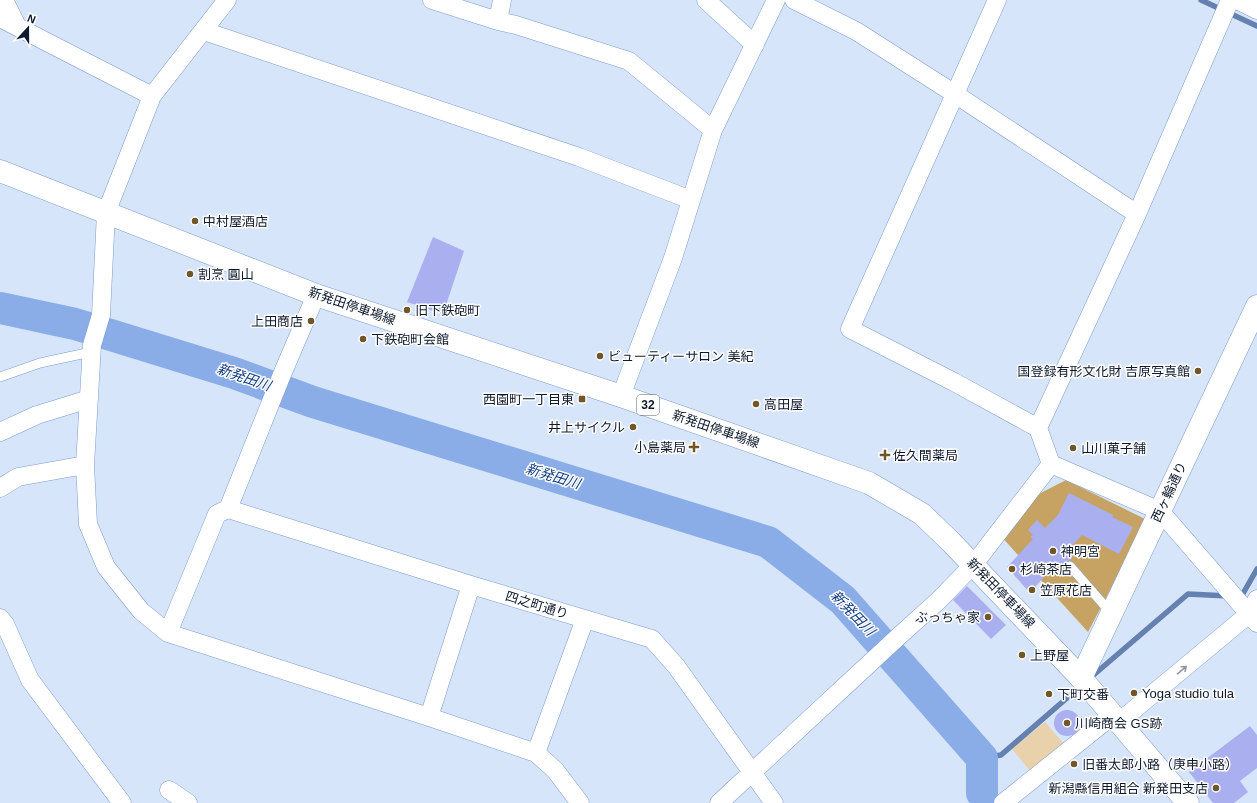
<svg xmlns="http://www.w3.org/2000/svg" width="1257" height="803" font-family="Arial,'Noto Sans JP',sans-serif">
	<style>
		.green { fill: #e9d1ab }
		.forest { fill: #c7a363 }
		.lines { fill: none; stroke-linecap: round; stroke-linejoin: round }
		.stream { stroke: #6481af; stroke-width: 5.5 }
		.river { stroke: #8aade7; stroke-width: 32 }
		.building { fill: #aaaff0 }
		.lane-casing { stroke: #7c9cd1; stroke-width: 10 }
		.street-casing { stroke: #7c9cd1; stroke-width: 19 }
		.secondary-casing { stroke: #7c9cd1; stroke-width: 23 }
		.primary-casing { stroke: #7c9cd1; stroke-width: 23 }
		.lane { stroke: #fff; stroke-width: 9 }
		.street { stroke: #fff; stroke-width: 18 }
		.secondary { stroke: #fff; stroke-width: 22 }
		.primary { stroke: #fff; stroke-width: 22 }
		.oneway { stroke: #9298a0 }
		.poi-dot { fill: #715728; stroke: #fff; stroke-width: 1.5 }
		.labels { text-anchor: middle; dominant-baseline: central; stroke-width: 3; stroke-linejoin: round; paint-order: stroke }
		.shield { fill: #fff; stroke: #565e6c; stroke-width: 1 }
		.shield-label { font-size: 12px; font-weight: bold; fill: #0d192d }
		.poi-label { font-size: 13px; fill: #0d192d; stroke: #fff; text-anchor: start }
		.street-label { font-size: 13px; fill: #0d192d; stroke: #fff }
		.water-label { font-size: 14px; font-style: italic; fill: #143c7f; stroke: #fff }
	</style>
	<rect width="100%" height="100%" fill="#d7e5fb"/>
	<!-- green -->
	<path class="green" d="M1045,722L1063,743L1030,771L1012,749Z"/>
	<!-- forest -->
	<path class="forest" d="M1066,480L1147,520L1088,632L999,534L1031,498Z"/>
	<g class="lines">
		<!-- stream -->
		<path class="stream" d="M1201,0L1257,26
			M1238,597H1241L1257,569
			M1090,678L1188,594L1228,596
			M982,758L1001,755L1082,685
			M982,793L990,803"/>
		<!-- river -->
		<path class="river" d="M0,308L75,324L234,373L313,402L768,542L843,600L982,758V793"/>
	</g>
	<!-- building -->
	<path class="building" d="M433,237L464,251L443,314L407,302Z
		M1069,493L1113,515L1112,517L1133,527L1119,554L1082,535L1065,553L1072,559L1066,562L1062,569L1056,563L1030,593L1007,567L1033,539L1030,537L1033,535L1028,530L1037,520L1045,528L1058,515Z
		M967,586L1006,625L991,639L953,600Z
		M1054 723a13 13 0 1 1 26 0a13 13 0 1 1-26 0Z
		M1250,726L1257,735V768L1240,781L1248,792L1234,803H1213L1189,772Z"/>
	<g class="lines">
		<!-- lane casing -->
		<g class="lane-casing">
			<path id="lane" d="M0,377L40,363L91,352
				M1070,566L1104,605"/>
		</g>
		<!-- street casing -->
		<g class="street-casing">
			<path id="street" d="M4,0L17,26
				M227,0L152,96L106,213L101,315L92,345L85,465L88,524L106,567L141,611L168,633L429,717L536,753L555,770L580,803
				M432,0L498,21L516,25L629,61L713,130
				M706,0L755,45
				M794,0L856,31L955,94L1137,214
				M997,0L850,329L954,382L1038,428
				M1237,0L1257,10
				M0,18L152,96
				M498,21L502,0
				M204,31L579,157L691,200
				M621,396L673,258L713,130L776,0
				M0,432L37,415L89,399
				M1051,464L1160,511L1257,623
				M0,488L18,477L85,465
				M228,509L471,585L652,639L676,666L774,803
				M0,618L5,624L30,680L122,803
				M168,633L217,514L228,509L283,372L316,295
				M429,717L471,585
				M1119,722L1249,614L1257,599
				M536,753L585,619
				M169,790L188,803
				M719,803L898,637L939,600L974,564L1051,464L1038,428L1137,214L1230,0
				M1003,803L1113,715"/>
		</g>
		<!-- secondary casing -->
		<g class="secondary-casing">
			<path id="secondary" d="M1081,678L1257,306"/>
		</g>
		<!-- primary casing -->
		<g class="primary-casing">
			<path id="primary" d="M0,171L316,295L621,396L869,483L922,514L951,542L1081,678L1188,803"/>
		</g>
		<!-- lane -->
		<use href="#lane" class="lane"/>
		<!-- street -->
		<use href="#street" class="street"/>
		<!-- secondary -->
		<use href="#secondary" class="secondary"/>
		<!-- primary -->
		<use href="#primary" class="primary"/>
	</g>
	<!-- one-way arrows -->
	<defs><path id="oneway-shaft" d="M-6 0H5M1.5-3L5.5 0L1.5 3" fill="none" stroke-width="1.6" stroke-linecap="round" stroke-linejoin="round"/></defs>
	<use class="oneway" href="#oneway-shaft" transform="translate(1182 670) rotate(-40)"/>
	<!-- markers -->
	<g class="poi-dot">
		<circle cx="195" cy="221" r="4"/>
		<circle cx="190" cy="274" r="4"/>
		<circle cx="407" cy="310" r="4"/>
		<circle cx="311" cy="321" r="4"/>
		<circle cx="363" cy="339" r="4"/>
		<circle cx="600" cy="356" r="4"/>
		<circle cx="1198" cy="371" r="4"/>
		<rect x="578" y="395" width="8" height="8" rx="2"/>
		<circle cx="756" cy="404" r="4"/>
		<circle cx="633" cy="427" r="4"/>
		<path d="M692 441h4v4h4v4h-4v4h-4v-4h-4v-4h4z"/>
		<circle cx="1073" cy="448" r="4"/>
		<path d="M883 449h4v4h4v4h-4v4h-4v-4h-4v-4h4z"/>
		<circle cx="1053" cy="551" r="4"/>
		<circle cx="1012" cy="569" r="4"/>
		<circle cx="1032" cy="590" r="4"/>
		<circle cx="988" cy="617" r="4"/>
		<circle cx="1022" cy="655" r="4"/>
		<circle cx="1134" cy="693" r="4"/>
		<circle cx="1049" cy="694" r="4"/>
		<circle cx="1067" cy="723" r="4"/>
		<circle cx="1074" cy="764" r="4"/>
		<circle cx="1216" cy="788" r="4"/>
	</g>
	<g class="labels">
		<!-- shield labels -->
		<rect class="shield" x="637" y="395" width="22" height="20" rx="3"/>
		<g class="shield-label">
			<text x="648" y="405">32</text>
		</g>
		<!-- poi labels -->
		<g class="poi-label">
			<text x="203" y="221">中村屋酒店</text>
			<text x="198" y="274">割烹 圓山</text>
			<text x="415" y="310">旧下鉄砲町</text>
			<text x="303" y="321" text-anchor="end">上田商店</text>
			<text x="371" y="339">下鉄砲町会館</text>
			<text x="608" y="356">ビューティーサロン 美紀</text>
			<text x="1190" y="371" text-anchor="end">国登録有形文化財 吉原写真館</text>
			<text x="574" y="399" text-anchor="end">西園町一丁目東</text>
			<text x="764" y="404">高田屋</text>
			<text x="625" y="427" text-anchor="end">井上サイクル</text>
			<text x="686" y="447" text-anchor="end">小島薬局</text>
			<text x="1081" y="448">山川菓子舗</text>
			<text x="893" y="455">佐久間薬局</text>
			<text x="1061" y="551">神明宮</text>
			<text x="1020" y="569">杉崎茶店</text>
			<text x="1040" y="590">笠原花店</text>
			<text x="980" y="617" text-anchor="end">ぶっちゃ家</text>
			<text x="1030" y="655">上野屋</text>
			<text x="1142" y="693">Yoga studio tula</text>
			<text x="1057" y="694">下町交番</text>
			<text x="1075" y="723">川崎商会 GS跡</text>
			<text x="1082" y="764">旧番太郎小路（庚申小路）</text>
			<text x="1208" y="788" text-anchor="end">新潟縣信用組合 新発田支店</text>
		</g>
		<!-- street labels -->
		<g class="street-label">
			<text transform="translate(352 306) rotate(19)">新発田停車場線</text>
			<text transform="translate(716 429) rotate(19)">新発田停車場線</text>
			<text transform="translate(1169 492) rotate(-65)">西ヶ輪通り</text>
			<text transform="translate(1001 593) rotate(46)">新発田停車場線</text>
			<text transform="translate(537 605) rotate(17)">四之町通り</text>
		</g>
		<!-- water labels -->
		<g class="water-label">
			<text transform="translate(244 377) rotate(19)">新発田川</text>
			<text transform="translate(553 476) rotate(17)">新発田川</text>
			<text transform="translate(853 613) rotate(46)">新発田川</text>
		</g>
	</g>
	<!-- north arrow -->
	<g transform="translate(28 28) rotate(21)" stroke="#ffffff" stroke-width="3" paint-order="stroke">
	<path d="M0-3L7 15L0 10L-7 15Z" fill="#0d192d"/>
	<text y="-6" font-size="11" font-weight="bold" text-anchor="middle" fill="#0d192d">N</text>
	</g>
</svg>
